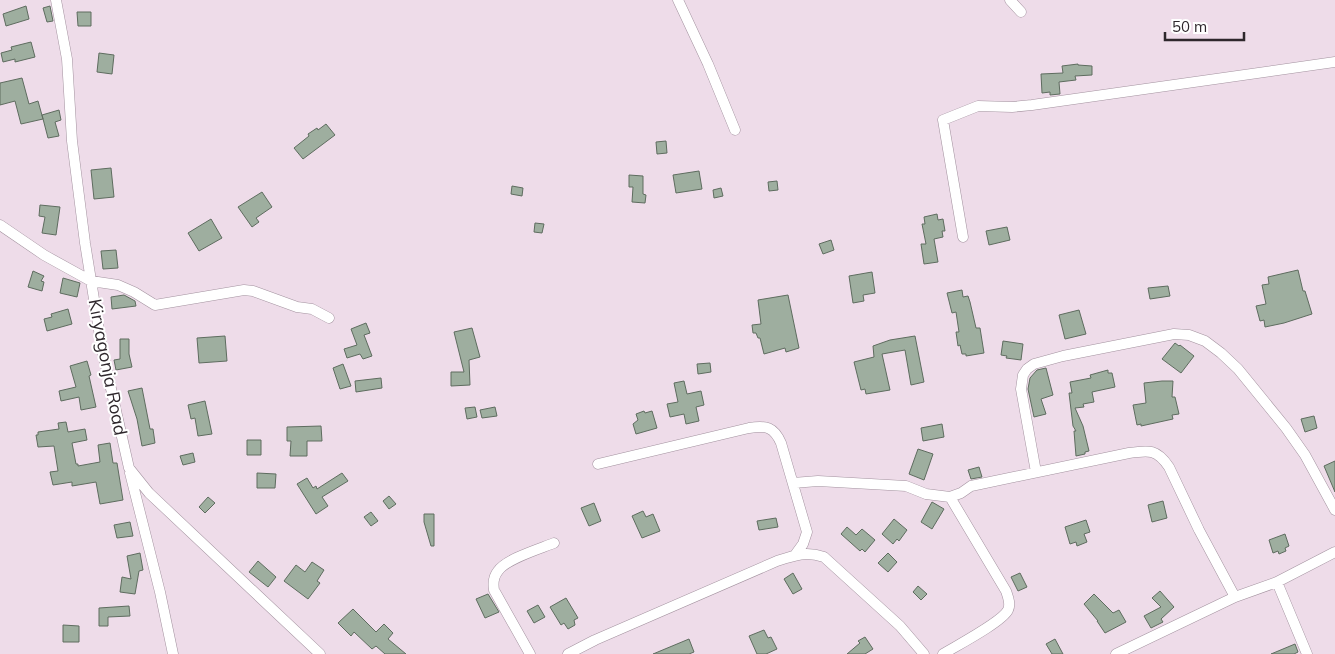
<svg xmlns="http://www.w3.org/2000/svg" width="1335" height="654" font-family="Mulish,sans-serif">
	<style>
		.building { fill: #9eae9f; stroke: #5e6c5f }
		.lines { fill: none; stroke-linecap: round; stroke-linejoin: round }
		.minor-casing { stroke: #a3929f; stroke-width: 11 }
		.minor { stroke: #fff; stroke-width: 10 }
		.labels { text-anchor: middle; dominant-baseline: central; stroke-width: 4; stroke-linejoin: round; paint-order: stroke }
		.street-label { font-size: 18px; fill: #2e272c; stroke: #fff }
	</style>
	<rect width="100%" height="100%" fill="#eedce9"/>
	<!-- building -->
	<path class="building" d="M26,6L29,19L6,26L3,14Z
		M50,6L53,21L47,22L43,8Z
		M77,12H91V26H78Z
		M31,42L35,57L15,62V59L3,62L1,53L12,50L11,47Z
		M99,53L114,55L112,74L97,72Z
		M1078,64V65L1092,66V75L1075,76L1076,80L1059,82L1060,94L1050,95V92L1042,93L1041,74L1063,73L1062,66Z
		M22,78L29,104L38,101L43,119L21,124L15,101L0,105V83Z
		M59,110L61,120L55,122L59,136L48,138L42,115Z
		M326,124L335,135L303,159L294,148L309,136L308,134L317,128L318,130Z
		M666,141L667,153L657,154L656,142Z
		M111,168L114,197L94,199L91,170Z
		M699,171L702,189L676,193L673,175Z
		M629,175L643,176V194L646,195L645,203L632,202L633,187H629Z
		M777,181L778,190L769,191L768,182Z
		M512,186L523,188L522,196L511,194Z
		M721,188L723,196L714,198L713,190Z
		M262,192L272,207L256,218L259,222L252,227L238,207Z
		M40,205L60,207L56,235L42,233L45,217L39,216Z
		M937,214L938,220L943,219L945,231H942L943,237L934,239L938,262L924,264L921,244H926L922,224H925L924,217Z
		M211,219L222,238L199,251L188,233Z
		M535,223L544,224L542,233L534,232Z
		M1007,227L1010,240L989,245L986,231Z
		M831,240L834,250L823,254L819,244Z
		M116,250L118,268L103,269L101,251Z
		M1298,270L1303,291H1305L1312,314L1284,323L1265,327L1264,320L1260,321L1256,306L1266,304L1262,285L1269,284L1268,277Z
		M33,271L44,276L41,281L44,282L42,291L28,287Z
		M872,272L875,293L863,295L864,301L853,303L849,276Z
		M63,278L80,283L77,297L60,293Z
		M1168,286L1170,296L1150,299L1148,288Z
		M962,290L963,297L968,296L970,302L976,328H980L984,353L966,356V354H962L960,345L958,346L956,332H959L956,312L952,313L947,293Z
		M124,295L135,301L136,306L112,309L111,297Z
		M788,295L799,348L786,352L785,348L764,354L760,338H758L756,333H753L752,325L761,324L758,300Z
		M68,309L72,324L47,331L44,319L52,317L51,314Z
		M1079,310L1086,334L1065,339L1059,315Z
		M366,323L370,333L364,335L372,356L363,359L360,354L347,358L344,349L357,345L351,329Z
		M472,328L480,357L469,360L470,385L451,386V372H464L454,332Z
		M225,336L227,361L199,363L197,338Z
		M915,336L924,382L911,385L905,350L882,354L890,390L866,394L865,389L861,390L854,362L874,357L873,346L890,340Z
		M120,339H129V354L132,367L116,370L114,360L120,359Z
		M1003,341L1023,344L1021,360L1006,358L1007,356L1001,355Z
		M1175,343L1179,346L1180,345L1194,356L1181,373L1162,359Z
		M87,361L91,375L89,376L96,407L81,410L79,397L61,401L59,391L76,387L70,366Z
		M710,363L711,372L698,374L697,364Z
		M343,364L351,386L340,389L333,368Z
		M1046,368L1053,395L1041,399L1046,414L1034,417L1028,389L1030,378L1037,370Z
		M1108,370V373H1112L1115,387L1092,392L1094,402L1083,404L1084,407L1075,408L1083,426L1089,451L1085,452V454L1076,456L1074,431H1076L1073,426L1069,393H1072L1070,382L1091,378L1090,375Z
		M381,378L382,388L356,392L355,381Z
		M684,381L687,394L701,391L704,405L696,407L699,421L686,424L684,414L670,417L667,404L678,402L674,383Z
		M1162,381H1173L1172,397H1175L1179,414L1172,415L1173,419L1141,426V424L1137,425L1133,405L1146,403L1144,383Z
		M142,388L150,429H153L155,443L142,446L137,419L128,391Z
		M205,401L212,434L198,436L195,418L191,419L188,405Z
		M475,407L477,417L467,419L465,408Z
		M495,407L497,416L482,418L480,410Z
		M644,411L645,413L652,411L657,428L636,434L633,424L638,420L636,414Z
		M1314,416L1317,428L1305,432L1301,419Z
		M66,422L68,432L85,429L87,440L72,443L76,464H78V466L100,462L98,445L110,443L113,463H117L123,500L100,504L96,482L72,486V482L53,485L50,472L58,471L54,446L38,447L36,435H38V432L59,429L58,423Z
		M942,424L944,437L923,441L921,428Z
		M321,426L322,441H307V456H290L291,441H287V427Z
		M247,440H261V455H247Z
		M918,449L933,454L924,480L909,474Z
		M193,453L195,462L183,465L180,456Z
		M1335,461V492L1324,466Z
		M979,467L982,477L971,479L968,470Z
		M257,473L276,474L275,488H257Z
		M342,473L348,481L322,497L328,506L316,514L297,484L307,478L313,488L316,486L317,489Z
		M389,496L396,504L389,509L383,501Z
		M208,497L215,503L205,513L199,507Z
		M1163,501L1167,518L1152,522L1148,505Z
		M932,502L944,509L932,529L921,522Z
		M594,503L601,521L589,526L581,508Z
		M643,511L646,517L653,514L660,531L642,538L632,516Z
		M371,512L378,521L371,526L364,517Z
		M424,514H434V546H431L424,522Z
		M776,518L778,527L759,530L757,521Z
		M894,519L907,530L899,541L897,539L893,544L882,534Z
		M1086,520L1090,532L1084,534L1087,542L1077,546L1076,542L1070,544L1065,527Z
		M130,522L133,536L117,538L114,525Z
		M847,527L856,535L862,529L875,540L865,552L862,549L860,551L841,534Z
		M1285,534L1289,546L1285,548L1286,551L1279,554L1278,551L1273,553L1269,540Z
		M140,553L143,570L139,571L135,594L120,592L122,577L131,579L127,556Z
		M888,553L897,562L888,572L878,563Z
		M258,561L276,577L268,587L249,572Z
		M312,562L324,570L317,581L320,583L308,599L284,581L296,565L305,572Z
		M793,573L802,589L793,594L784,579Z
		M1020,573L1027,587L1018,591L1011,577Z
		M918,586L927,594L921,600L913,592Z
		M1160,591L1174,607L1161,619L1163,622L1151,628L1144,616L1161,607L1152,598Z
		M488,594L499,612L485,618L476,599Z
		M1094,594L1113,613L1119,610L1126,622L1105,633L1097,621H1098L1084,604Z
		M566,598L578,618L574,620L575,625L568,629L564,623L561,625L550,607Z
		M538,605L545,617L534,623L527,611Z
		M129,606L130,616L108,617V626H99V608Z
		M353,609L376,632L384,624L393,633L388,639L406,654H385L376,646L372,649L354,632L351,636L338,623Z
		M63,625L79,626V642H63Z
		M764,630L768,638L771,637L777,649L766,654H757L749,636Z
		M865,637L873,649L865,654H847L860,643L858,641Z
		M689,639L694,652L689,654H653Z
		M1055,639L1063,654H1052L1046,644Z
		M1295,644L1298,652L1294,654H1271Z"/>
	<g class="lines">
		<!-- minor casing -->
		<g class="minor-casing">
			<path id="minor" d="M56,0L67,59L72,141L85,243L102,349L129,468L149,493L320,654
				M678,0L708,64L735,130
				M1010,0L1021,12
				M0,225L44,255L91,281L118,285L134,292L155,305L244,290L253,291L297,307L312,309L329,318
				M963,237L943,120L978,106L1012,107L1032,105L1335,62
				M598,464L749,428C766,425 774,427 781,443L807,532L803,544L795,555
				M1036,472L1021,389L1023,375L1027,369L1034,364L1063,356L1174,334L1189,335L1205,341L1221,353L1238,369L1286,428L1305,455L1335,510
				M130,473L160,592L173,654
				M793,483L818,481L906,486L926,494L950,497L961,493L971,486L1129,453C1149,450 1157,449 1169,467L1199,530L1235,597
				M1277,582L1307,654
				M530,654L494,590C493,584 493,577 498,571C506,559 539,549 554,543
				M568,654L595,640L777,561C795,555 806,551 824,557L900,626L924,654
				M943,654C956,646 1002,622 1008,610C1011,604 1008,597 1006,591L950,497
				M1116,654L1235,597L1277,582L1335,552"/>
		</g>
		<!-- minor -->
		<use href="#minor" class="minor"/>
	</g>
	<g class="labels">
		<!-- street labels -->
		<g class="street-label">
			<text transform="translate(108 367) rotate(79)">Kiryagonja Road</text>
		</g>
	</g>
	<!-- scale -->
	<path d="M1165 32v8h79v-8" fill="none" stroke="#2e272c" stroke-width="2.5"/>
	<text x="1172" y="32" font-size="15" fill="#2e272c" stroke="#ffffff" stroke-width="4" paint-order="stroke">50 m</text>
</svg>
